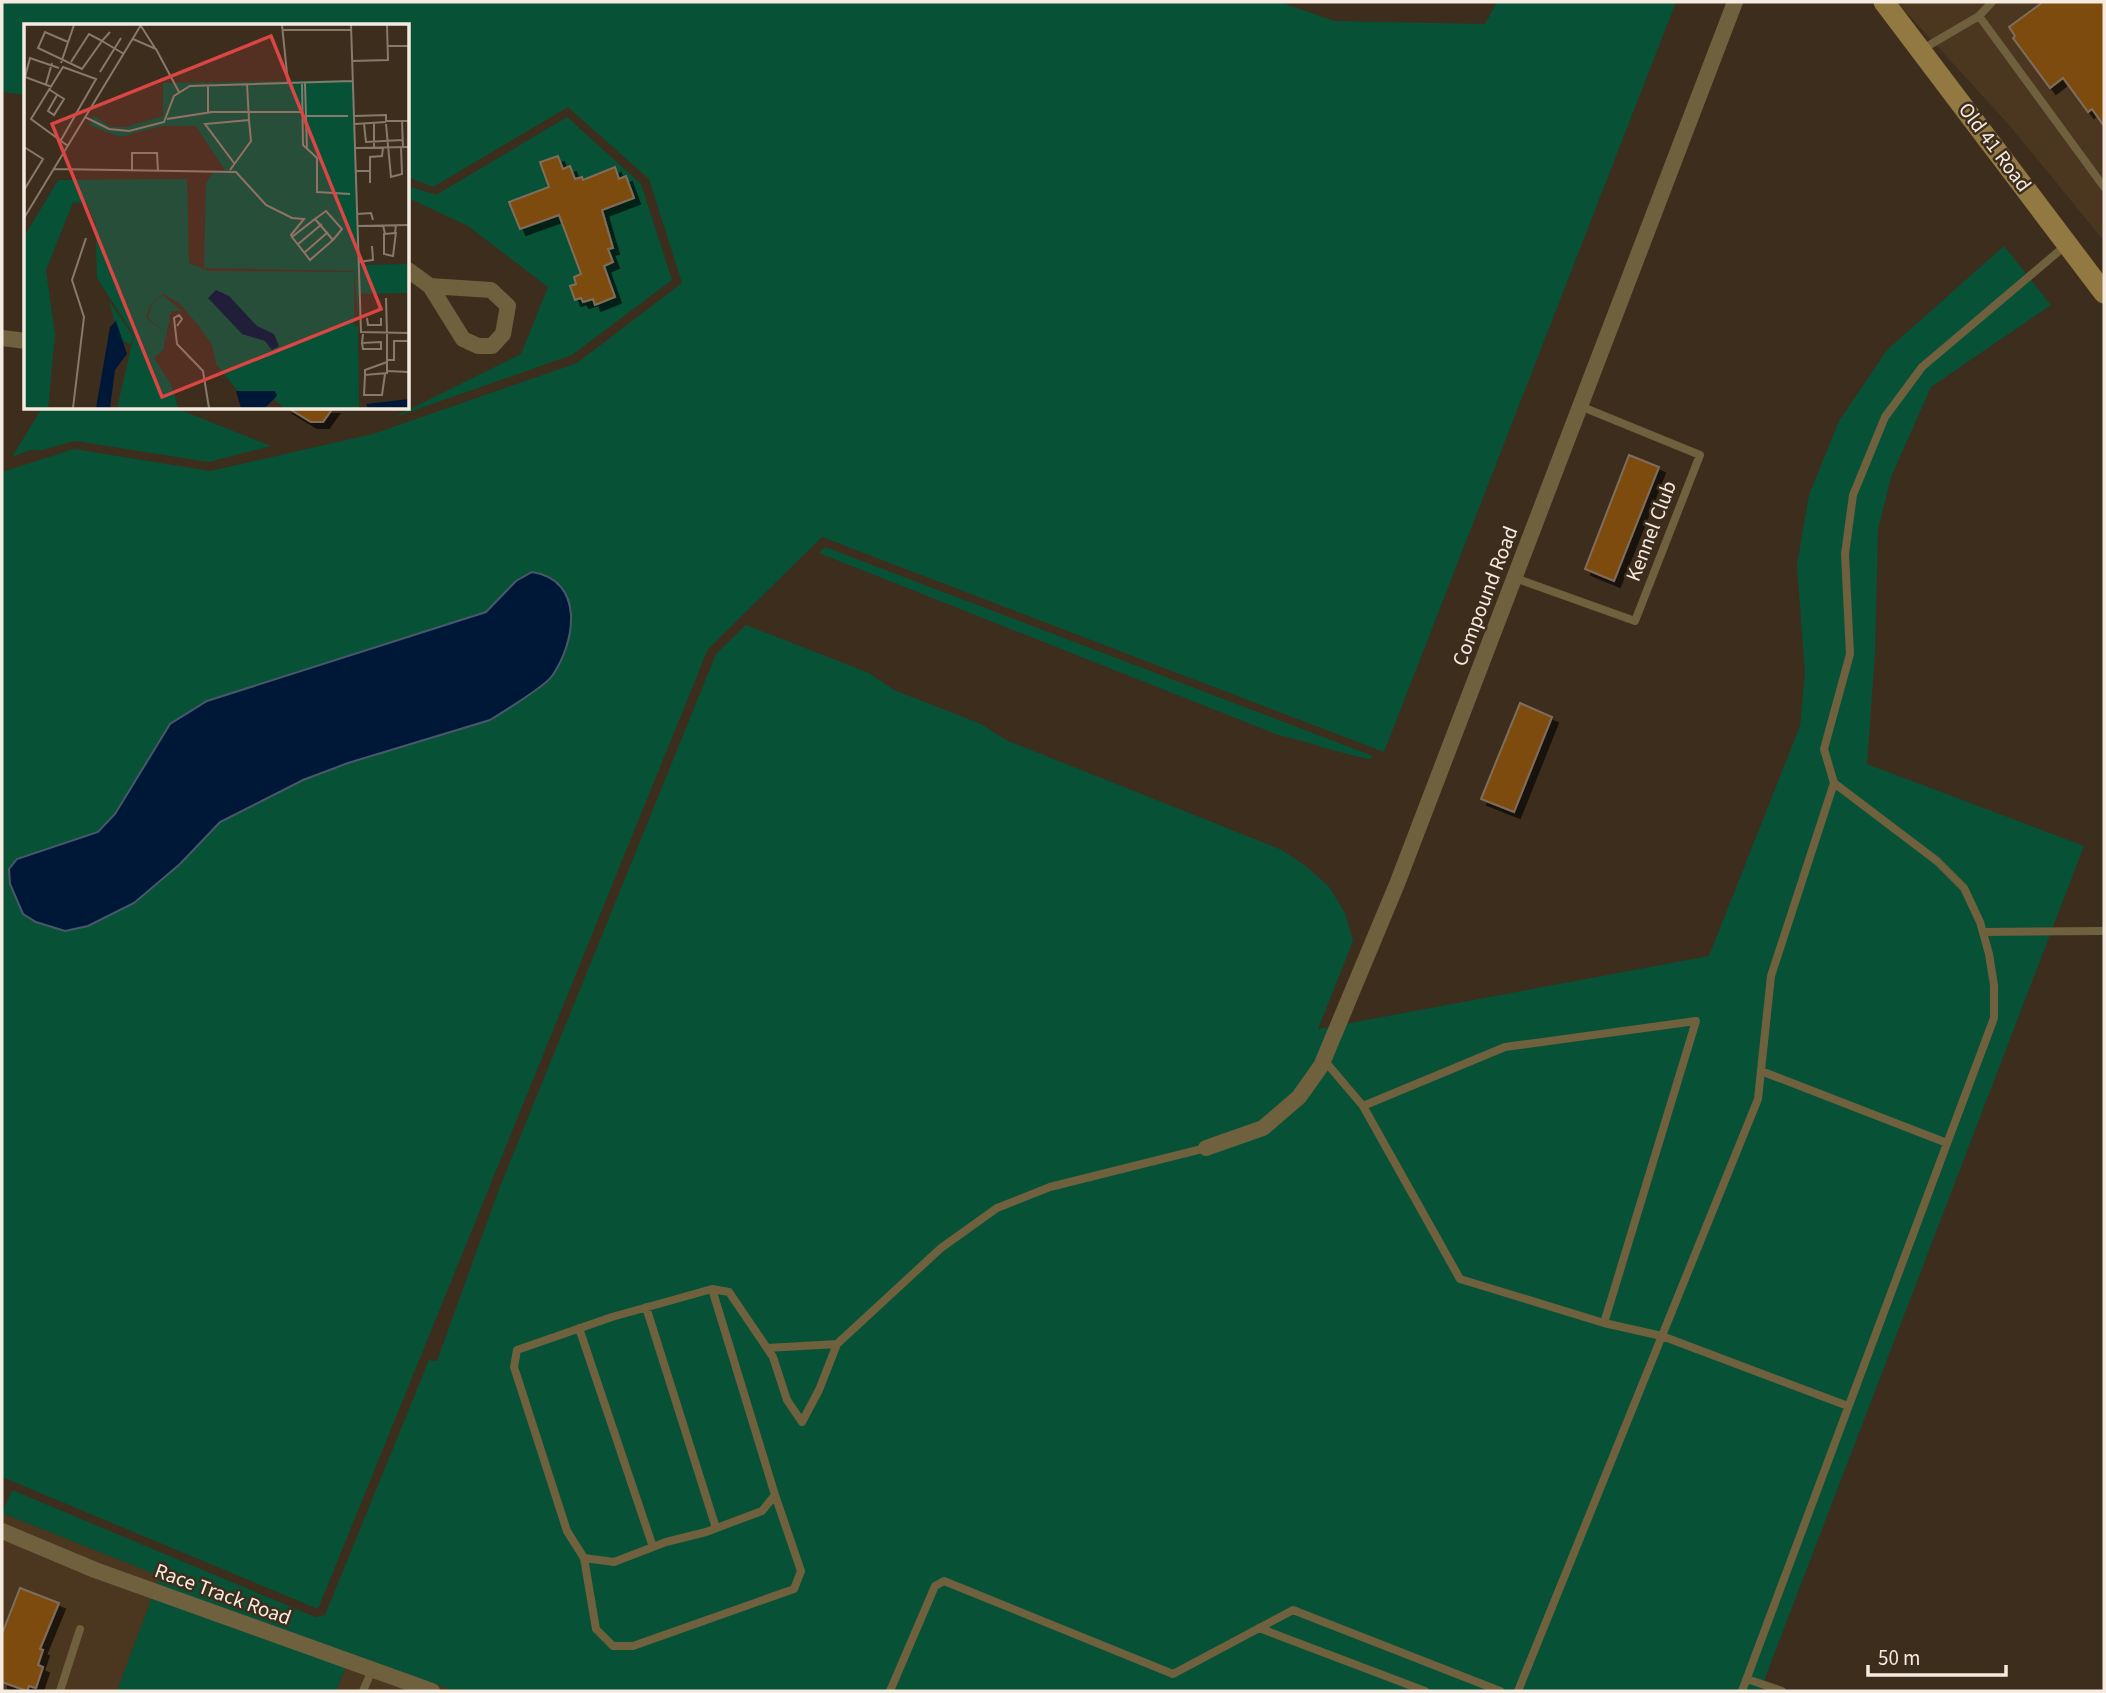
<svg xmlns="http://www.w3.org/2000/svg" width="2106" height="1693" font-family="'Source Sans 3',sans-serif">
	<style>
		.built { fill: #4b3620 }
		.green { fill: #075137 }
		.water { fill: #001838; stroke: #4a576b; stroke-width: 2 }
		.building { fill: #7b4c11; stroke: #806d5b; stroke-width: 2; filter: url(#shadow) }
		.lines { fill: none; stroke-linecap: round; stroke-linejoin: round }
		.lane { stroke: #6f603e; stroke-width: 8 }
		.street { stroke: #6f603e; stroke-width: 16 }
		.secondary { stroke: #927942; stroke-width: 21 }
		.labels { text-anchor: middle; dominant-baseline: central; stroke-width: 5; stroke-linejoin: round; paint-order: stroke }
		.street-label { font-size: 21px; fill: #f6ebe1; stroke: #3d2d1d }
		.inset-road { fill: none; stroke: #87796b; stroke-width: 2 }
		.view { fill: #db4544; fill-opacity: 0.15; stroke: #db4544; stroke-width: 3.5 }
		.inset-edge { fill: none; stroke: #f6ebe1; stroke-width: 3.5 }
	</style>
	<defs>
		<filter id="shadow"><feDropShadow dx="6" dy="6" stdDeviation="0" flood-color="#0009"/></filter>
	</defs>
	<rect width="100%" height="100%" fill="#3d2d1d"/>
	<!-- built -->
	<path class="built" d="M1897,2H2104V241L2009,125Z
		M2,1513L161,1576L117,1691H2Z
		M351,1654L455,1691H336Z"/>
	<!-- green -->
	<path class="green" d="M2,2H1280L1334,21L1485,24L1497,2H1676L1384,752L822,537L708,649L318,1609L2,1477V472L74,449L210,471L373,434L577,363L682,283L649,179L568,107L433,187L408,177V26H26V95L2,92Z
		M567,117L641,184L672,280L572,355L392,418L521,354L548,287L468,226L408,198V186L436,195Z
		M2004,246L2051,305L1931,387L1891,477L1878,530L1875,654L1867,764L2084,846L1760,1691H455L351,1654L336,1691H117L160,1576L2,1513L12,1490L315,1617L325,1615L429,1360L437,1361L499,1189L716,654L746,625L869,673L894,690L981,724L1006,740L1282,850L1307,867L1330,888L1345,913L1353,941L1318,1029L1709,956L1800,726L1805,673L1797,565L1809,495L1839,421L1887,350Z
		M42,408H175L271,446L209,462L75,441L42,450H30L12,457Z
		M825,547L1373,756L1369,759C1338,753 1309,742 1278,735L819,553Z"/>
	<!-- water -->
	<path class="water" d="M532,572C585,580 576,642 552,676C545,686 503,712 490,720L348,763L303,780L220,822L180,864L134,903L88,926L65,931L36,922L23,914L10,884L9,869L17,859L98,832L115,814L170,724L207,701L486,612L516,581Z"/>
	<!-- building -->
	<path class="building" d="M2043,2H2104V126L2092,109L2088,112L2063,78L2050,88L2013,38L2015,36L2009,27Z
		M558,156L563,169L570,166L575,179L582,177L583,180L615,167L619,179L626,176L634,198L602,210L613,248L608,249L613,262L604,266L615,297L595,305L593,299L583,302L581,298L575,300L570,286L576,284L574,277L581,274L559,215L520,229L509,202L549,187L540,162Z
		M288,408H333L323,422H311Z
		M1629,455L1659,467L1614,581L1585,569Z
		M1520,703L1552,717L1514,812L1481,799Z
		M20,1588L59,1603L40,1649L43,1650L38,1665L43,1667L36,1688L29,1686L27,1691L2,1682V1634Z"/>
	<g class="lines">
		<!-- lane -->
		<path class="lane" d="M1979,16L2104,187
			M1921,50L1979,16L1992,2
			M1515,578L1635,621L1700,455L1580,406
			M1983,932L2104,931
			M1324,1060L1363,1106L1460,1279L1604,1323
			M1761,1071L1947,1143
			M1363,1106L1505,1047L1696,1021L1604,1323L1662,1336L1848,1406
			M712,1289L775,1495L762,1511L706,1532L666,1542L614,1562L584,1558L567,1531L514,1367L517,1350L612,1317L712,1289L729,1292L773,1357L787,1400L802,1422L819,1390L837,1344L941,1248L997,1208L1050,1187L1206,1148
			M646,1307L716,1528
			M579,1328L653,1547
			M767,1348L837,1344
			M584,1558L596,1629L613,1646H633L794,1589L801,1571L775,1495
			M1259,1628L1425,1691
			M1747,1679L1782,1691
			M60,1691L80,1629
			M363,1691L372,1670
			M890,1691L935,1586L944,1581L1173,1674L1293,1610L1500,1691
			M1518,1691L1758,1099L1771,976L1834,783
			M1742,1691L1994,1018V985L1989,954L1980,922L1964,888L1937,861L1834,783L1824,749L1850,654L1845,554L1853,495L1885,417L1922,367L2065,246"/>
		<!-- street -->
		<path class="street" d="M408,270L430,286L463,339L478,346H492L503,334L508,306L491,290L430,286
			M2,338L26,341
			M1206,1148L1263,1128L1299,1097L1321,1066L1397,884L1735,2
			M2,1531L95,1570L432,1691"/>
		<!-- secondary -->
		<path class="secondary" d="M1884,2L2104,293"/>
	</g>
	<g class="labels">
		<!-- street labels -->
		<g class="street-label">
			<text transform="translate(1995 147) rotate(53)">Old 41 Road</text>
			<text transform="translate(1651 531) rotate(-69)">Kennel Club</text>
			<text transform="translate(1485 596) rotate(-69)">Compound Road</text>
			<text transform="translate(223 1594) rotate(20)">Race Track Road</text>
		</g>
	</g>
	<!-- overview -->
	<g transform="translate(24 24)">
		<rect width="385" height="385" fill="#3d2d1d"/>
		<path d="M330,56L334,241L385,240V269L334,270V294L330,247L180,244L182,159L189,149L202,148L172,102H138L96,113L65,101L70,92L87,103H101L139,92V59ZM163,155L165,239L185,247L330,248L331,384H260L250,375L241,384H221L220,375L192,340L188,321L175,302L155,279L139,270L127,280L122,294L140,307V325L130,334L148,362L154,384H93L110,311L73,254L71,199L63,180L49,178L22,246L31,311L24,384H0V213L34,156ZM139,271L172,300L157,287H147L141,319L140,307L124,294L128,280ZM85,277L109,312L106,321L95,314ZM334,302L335,384H333L329,382L330,303Z" fill="#075137"/>
		<path d="M192,266L205,272L233,302L250,310L255,322L248,326L241,317L218,310L184,274ZM92,297L103,330L91,346L86,384H72L86,303ZM212,367H251L253,372L241,384H217ZM385,375V384H344L342,380Z" fill="#001838"/>
		<path class="inset-road" d="M258,1L264,59M327,1L337,308L385,309M117,2L131,24M258,6H327M109,15L132,25L155,68M44,18L21,8L14,24L58,45L78,17L100,30M363,22H385M328,37L364,36L363,1M47,38L65,10L78,17L86,8M37,39L50,1M76,48L97,14M278,59L279,121L293,134V168L326,170M281,59L282,92M22,60L28,39M184,61V89M28,63L1,53L6,34L35,44M26,66L40,75L30,91L24,87L33,71M330,92L362,91V97H378M61,93L85,105L105,107L140,98L150,72L166,62L328,57M143,95L188,88H278M331,100L362,98M340,100L342,118L378,116M362,100L367,153L378,150L377,123M37,116L72,55L39,43L7,95L44,122M0,123L19,135L0,166M379,123L378,97H385M332,124L385,123M350,124V100M283,125L282,92H324M210,139L181,100L225,96L223,60M30,145L212,148L242,181L268,194L280,195L267,211L268,213L286,236L309,216L291,195L268,213M206,146L227,117L225,96M108,147V129H133L134,147M332,147H346V159M346,147V133L358,132L359,124M333,190L347,189L349,196M0,194L117,1M291,195L302,187L318,205L309,216M359,201L361,210L371,209L372,201M333,202L385,201M360,209V230L369,232L372,208M273,221L298,200M280,229L304,208M335,238L349,236L348,222M362,274L363,310V349L341,351V346L363,338M343,294L344,301H357V294M153,302L158,295L155,291L150,294L153,320L179,347L185,384M338,319L339,325H357V318L338,319L339,310M364,336H370V317H385M363,347L385,348M341,351L340,371H358L361,350M49,384L60,293L48,256L62,214"/>
		<path class="view" d="M247,12L357,285L138,373L28,100Z"/>
		<rect width="385" height="385" class="inset-edge"/>
	</g>
	<!-- border -->
	<rect width="2106" height="1693" fill="none" stroke="#f6ebe1" stroke-width="7"/>
	<!-- scale -->
	<path d="M1868 1665v10h138v-10" fill="none" stroke="#f6ebe1" stroke-width="3.5"/>
	<text x="1878" y="1665" font-size="21" fill="#f6ebe1" stroke="#3d2d1d" stroke-width="5" paint-order="stroke">50 m</text>
</svg>
